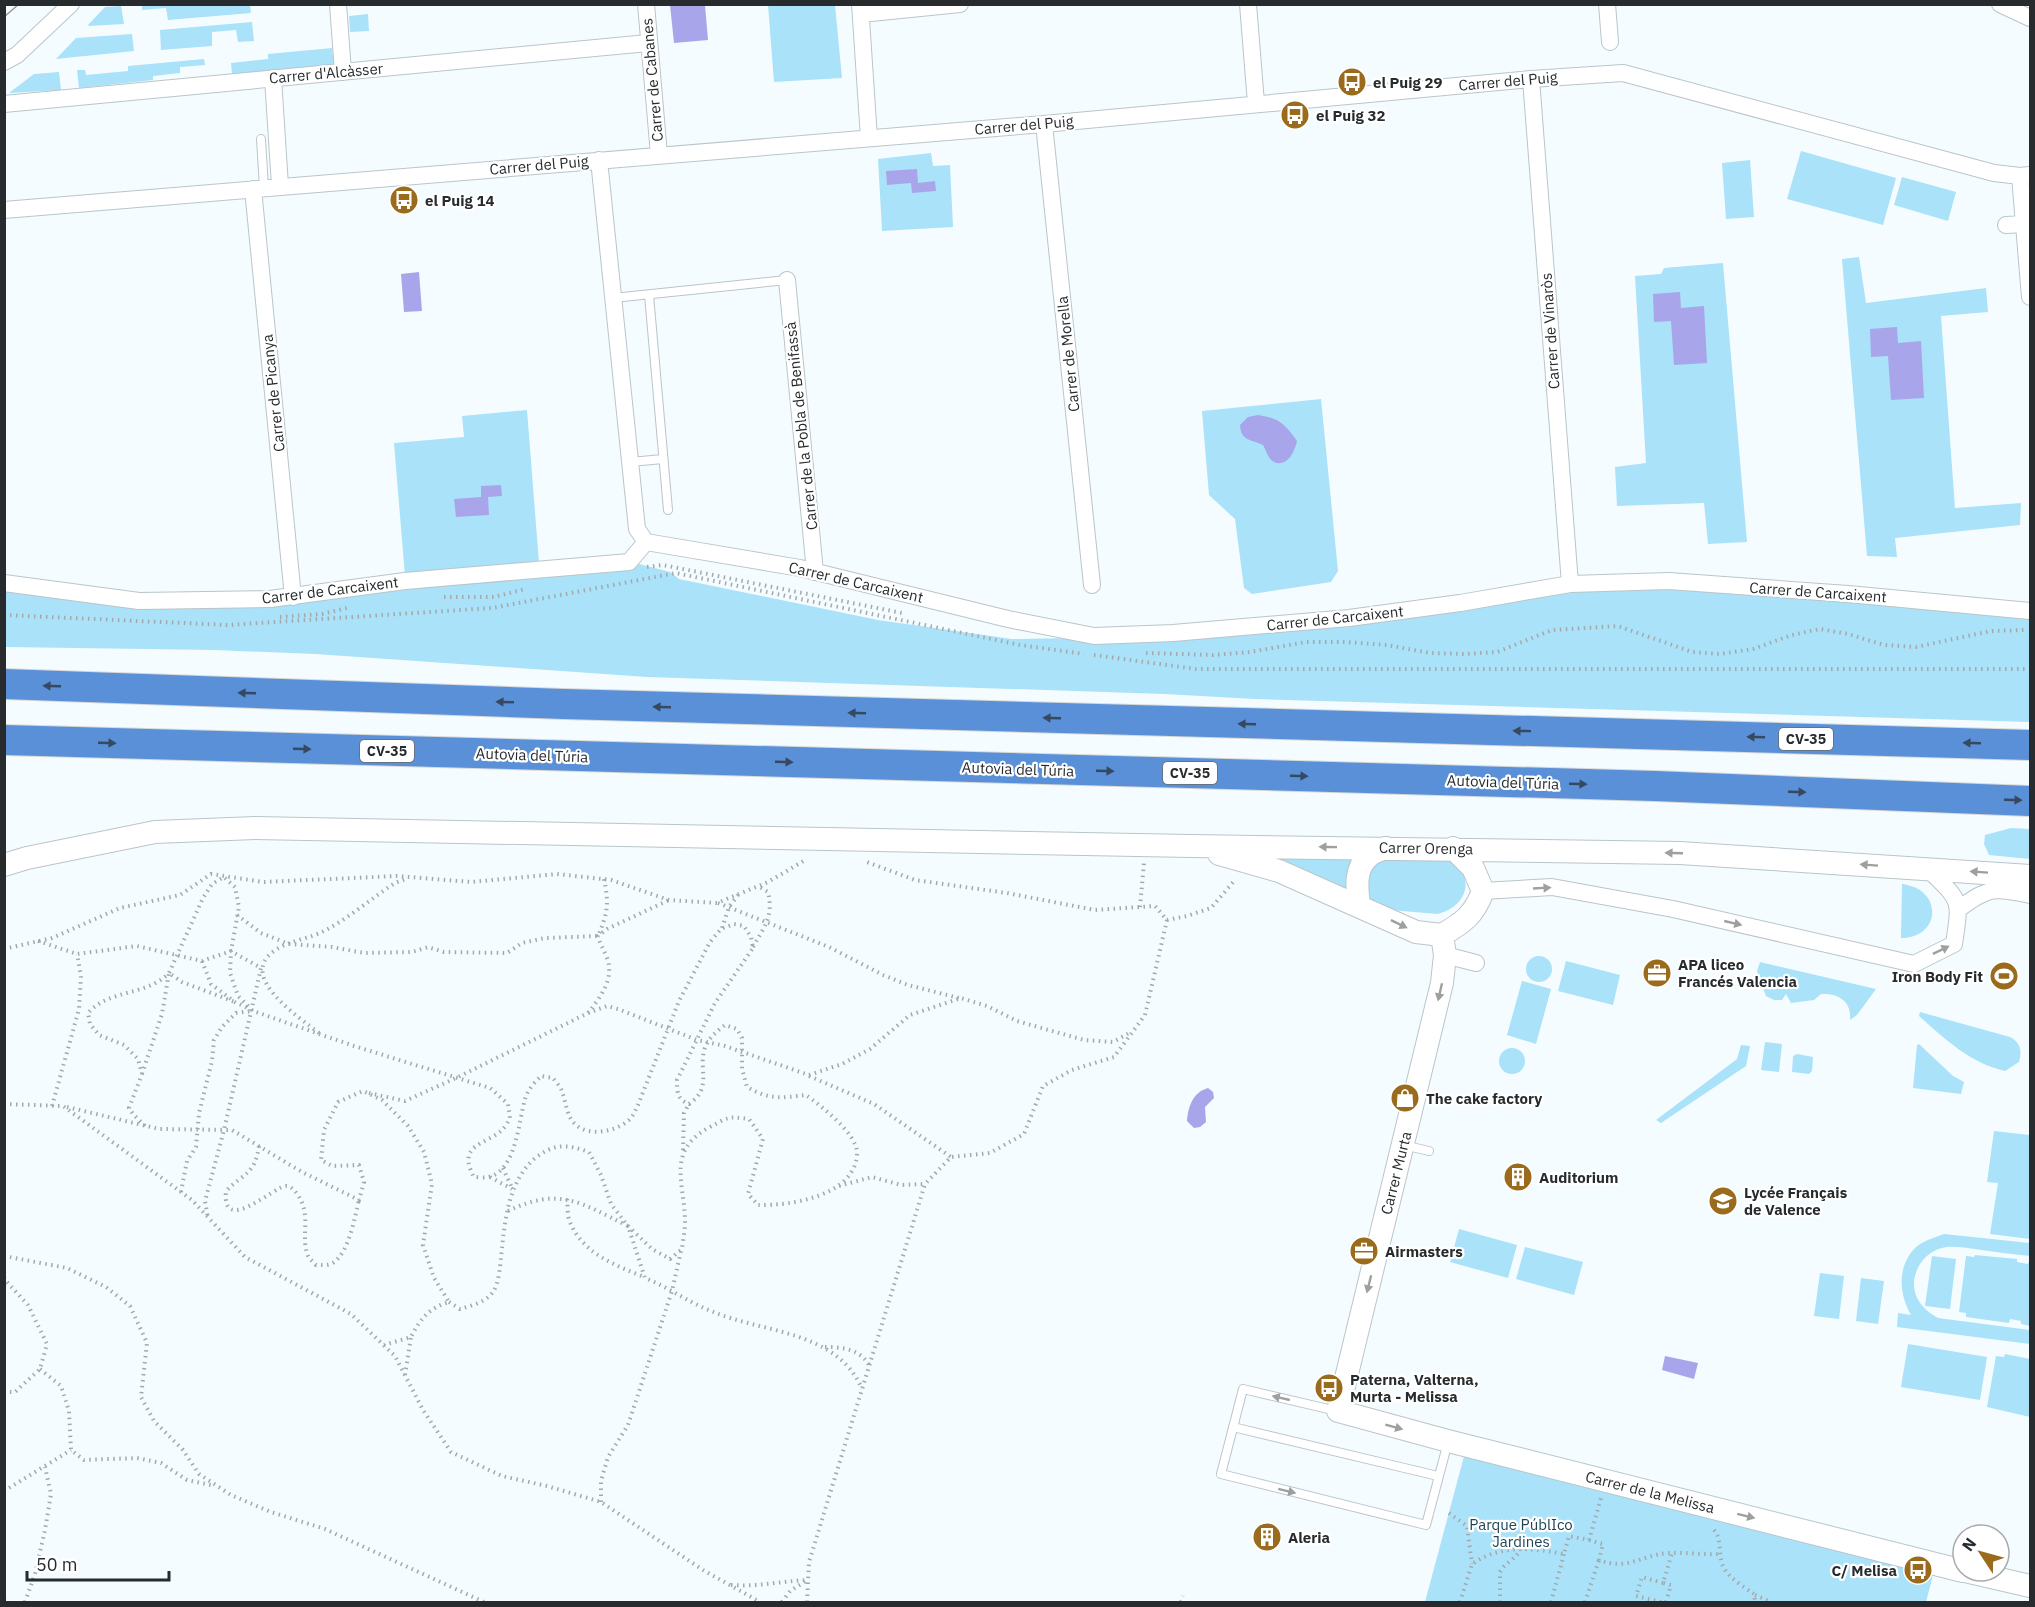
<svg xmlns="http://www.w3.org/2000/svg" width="2035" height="1607" font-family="'IBM Plex Sans',sans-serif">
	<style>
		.green { fill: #aae2f9 }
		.water { fill: #a9a5eb }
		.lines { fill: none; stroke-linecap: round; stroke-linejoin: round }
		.lane-casing { stroke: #bac5ca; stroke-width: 10 }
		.street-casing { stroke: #bac5ca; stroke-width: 18 }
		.secondary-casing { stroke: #bac5ca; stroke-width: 24 }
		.highway-casing { stroke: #d8d9d9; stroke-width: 32 }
		.path { stroke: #a3a9ab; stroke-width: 4; stroke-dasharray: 1.5 4.5; stroke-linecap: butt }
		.lane { stroke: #fff; stroke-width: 8 }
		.street { stroke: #fff; stroke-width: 16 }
		.secondary { stroke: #fff; stroke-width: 22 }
		.highway { stroke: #5a90d8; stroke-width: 30 }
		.tram { stroke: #93999c; stroke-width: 1.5 }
		.oneway { fill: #364960 }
		.oneway2 { fill: #9ea0a0 }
		.labels { text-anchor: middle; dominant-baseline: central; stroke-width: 4.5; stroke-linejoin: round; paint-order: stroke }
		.shield { fill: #fff; stroke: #686b6c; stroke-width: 1.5 }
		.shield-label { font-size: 14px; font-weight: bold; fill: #272b2d }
		.street-label { font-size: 15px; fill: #272b2d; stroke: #fff }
		.poi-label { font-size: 15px; font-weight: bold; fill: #272b2d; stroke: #fff; text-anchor: start }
		.park-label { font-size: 15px; fill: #1c4454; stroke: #fff }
	</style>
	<rect width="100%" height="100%" fill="#f5fcff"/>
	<!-- green -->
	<path class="green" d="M142,5H250L251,13L168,20L166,8L142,10Z
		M768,5H835L842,78L774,82Z
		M121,6L124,24L89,26L88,25L105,7Z
		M368,14L369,31L350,32L349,16Z
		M252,22L254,41L238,42L236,30L212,32V46L161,50L160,30Z
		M132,34L134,51L56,59L76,38Z
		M332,48L334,65L232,74L231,63L268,59V54Z
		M204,59L205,65L180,67V73L153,76V80L79,88L77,70H85L86,75L128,71V66Z
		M59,72L61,90L9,93L34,74Z
		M1801,151L1896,178L1883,225L1787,199Z
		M931,153L933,166L950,165L953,227L882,231L878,159Z
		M1750,160L1754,217L1726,219L1722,163Z
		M1902,177L1956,192L1948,221L1894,205Z
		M1859,257L1866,303L1986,288L1988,312L1941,316L1955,508L2021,503L2020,525L1895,538L1897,557L1867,556L1842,259Z
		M1723,263L1747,542L1708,544L1704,503L1617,506L1615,467L1646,463L1635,276L1661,274L1664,268Z
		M1321,399L1338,571L1331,582L1252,594L1244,588L1235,519L1209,495L1202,411Z
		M527,410L539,563L405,576L394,443L464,437L462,416Z
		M616,558L670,572L679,579L878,620L1012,639L1132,637L1321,616L1560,583L2030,609V722L1255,699L1165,694L647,677L315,654L215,650L5,647V586L270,601Z
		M2011,828L2030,829V859L1989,855L1984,844L1985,835Z
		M1245,855L1353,857L1345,891Z
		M1380,857L1449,860C1477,876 1467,907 1438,914L1378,909L1369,902L1364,882Z
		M1902,884C1944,889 1941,938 1901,938Z
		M1526 969a13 13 0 1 1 26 0a13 13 0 1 1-26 0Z
		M1566,961L1620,975L1613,1005L1558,991Z
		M1760,962L1876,989L1857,1015L1850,1020C1852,1001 1838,993 1821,994L1814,1000L1791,1003L1786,994L1782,1000H1774L1766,996L1757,971Z
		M1522,981L1551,989L1536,1044L1507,1035Z
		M1920,1012L2010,1037C2021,1043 2022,1051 2019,1062L2005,1071C1970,1063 1945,1039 1919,1016Z
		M1765,1042L1782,1044L1779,1072L1761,1070Z
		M1919,1044L1953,1076L1964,1082L1961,1094L1913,1088L1917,1045Z
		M1741,1045L1750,1046L1746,1066L1661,1123L1656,1120L1737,1059Z
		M1499 1061a13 13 0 1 1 26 0a13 13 0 1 1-26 0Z
		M1797,1054L1813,1057L1812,1071L1809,1074L1792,1072L1793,1056Z
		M1994,1131L2030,1135V1239L1990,1234L1998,1183L1987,1182Z
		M1459,1229L1517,1245L1508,1278L1450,1262Z
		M1944,1234L2030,1243V1256C2012,1254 1993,1252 1975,1249C1966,1248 1955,1246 1947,1247C1929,1249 1916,1264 1914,1281C1913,1299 1924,1310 1938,1318L2030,1330V1344L1897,1327L1898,1313L1911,1315C1899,1294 1897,1268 1914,1249C1922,1241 1933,1238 1944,1234Z
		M1525,1247L1583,1262L1574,1295L1516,1279Z
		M1975,1255L2017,1259V1262L2028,1264L2029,1261H2030V1326L2021,1324V1321L2010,1319L2009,1323L1966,1317V1313L1959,1312L1966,1256L1974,1257Z
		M1932,1256L1956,1259L1950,1309L1925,1306Z
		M1820,1273L1844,1276L1839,1319L1814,1316Z
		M1861,1278L1884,1281L1878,1324L1856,1321Z
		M1908,1344L1987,1357L1980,1400L1901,1387Z
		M2005,1354L2030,1359V1417L1987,1407L1996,1356L2004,1357Z
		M1467,1445L1933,1575L1926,1602H1425Z"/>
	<!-- water -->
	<path class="water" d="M670,5H705L708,40L674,43Z
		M917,169L918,183L935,181L936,191L912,193L911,183L887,185L886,171Z
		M419,272L422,311L404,312L401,274Z
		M1680,292L1681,308L1704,306L1707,363L1674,365L1671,321L1654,322L1653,294Z
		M1897,327L1898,343L1921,341L1924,398L1891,400L1888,356L1871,357L1870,329Z
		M1258,415C1279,418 1285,424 1297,441C1295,450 1288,468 1274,462C1268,459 1266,450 1263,445C1250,439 1241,441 1240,425L1248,417Z
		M501,485L502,496L488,497L489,515L456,517L454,499L481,497V486Z
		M1208,1088L1213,1092L1214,1098L1205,1107L1206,1122L1200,1127L1194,1128L1187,1121C1188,1107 1193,1092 1208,1088Z
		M1665,1356L1698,1363L1694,1379L1662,1370Z"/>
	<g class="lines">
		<!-- lane casing -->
		<g class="lane-casing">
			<path id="lane" d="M261,139L264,188
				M649,295L668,510
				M613,298L787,280
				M630,462L663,459
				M1403,1145L1429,1151
				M1337,1411L1243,1389L1221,1474L1426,1525L1448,1442
				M1233,1427L1438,1476"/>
		</g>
		<!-- street casing -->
		<g class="street-casing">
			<path id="street" d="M338,4L343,72
				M646,4L659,155
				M860,4L869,138
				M1248,4L1256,103
				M1607,4L1610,42
				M2000,4L2030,18
				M861,14L960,4
				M4,62L17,55L71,4
				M273,78L280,186
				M1531,79L1570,584
				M4,104L648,43
				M1044,124L1092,585
				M599,160L637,529L646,542L800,568L1008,619L1094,636L1173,633L1349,618L1460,603L1570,584L1669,581L1848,594L2030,611
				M2020,176L2030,297
				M253,189L293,597
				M4,210L1044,124L1531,79L1623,73L1994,173L2020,176L2030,175
				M2006,225L2024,224
				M787,280L815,572
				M4,583L139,601L270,599L405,581L629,562L646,542
				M1483,891L1552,887L1673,909L1914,964L1954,944C1961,897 1961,902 1927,868
				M1959,909C1988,887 1995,887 2030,895
				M1445,955L1476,963"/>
		</g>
		<!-- secondary casing -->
		<g class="secondary-casing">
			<path id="secondary" d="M1219,854L1279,871L1416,932L1442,935
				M4,865L27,858L155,832L255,828L1191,846L1680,853L2030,876
				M1359,905C1357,889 1354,868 1369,856C1373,852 1381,850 1386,848
				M1442,935L1445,955L1442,983L1338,1411L1448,1441L1963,1571
				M1442,935C1464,922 1474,915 1483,891L1473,868L1453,848
				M1965,1571L2030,1586"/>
		</g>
		<!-- highway casing -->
		<g class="highway-casing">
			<path id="highway" d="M4,684L564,704L2030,745
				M4,740L1655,786L2030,801"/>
		</g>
		<!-- path -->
		<path class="path" d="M647,567L663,565L902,613
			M444,597H494L525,589
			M4,615L228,625L492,608L676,573L1020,645L1084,654
			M280,617L322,614L347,608
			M1146,653L1213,655L1250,652L1306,642H1346L1387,645L1430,653L1466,654L1497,652L1552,630L1618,626L1692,652L1720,654L1753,649L1792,635L1820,629L1848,634L1884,645L1916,647L1991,631L2024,630
			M1094,655L1196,669H2030
			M718,903L829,947L883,975L908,985L959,998
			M1140,907L1144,863
			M237,915L261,933L289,944L332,947L364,953L412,952L428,947L444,952L507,953L522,943L545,938L598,936C608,913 609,903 604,879
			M1167,920L1187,916L1211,908L1235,880
			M722,928L729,907L738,895
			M38,941L77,954L137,946L202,961L231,951L261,968L224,1130L205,1201L208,1218
			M753,947C764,927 774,916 768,892L758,886
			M4,949L52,938L120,908L180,895L211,874L263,882L397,876L471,882L557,874L611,880L669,900L717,903L768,882L807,859
			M202,961L211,984L235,1002L250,1009
			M588,1013L607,1006L618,1009L697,1040L725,1046L809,1075L842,1064L870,1049L910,1015L961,998L987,1006L1017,1021L1084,1040L1113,1042L1131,1032
			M319,1033C299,1017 237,977 274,951C289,940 310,939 326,930C350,917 372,898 395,883L406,879
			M142,1074L162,1014L169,973L182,982L235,1002
			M809,1076L874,1104L951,1157
			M369,1093L405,1101L456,1078L588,1013C600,998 615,978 607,958C604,950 600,944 598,936L607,929L669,900
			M4,1104L63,1106L192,1200L245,1257L351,1314L395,1356L423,1410L451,1452L502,1476L547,1486L601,1502L703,1570L760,1602
			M52,1106L79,1009L81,976L77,954
			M67,1107L159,1129L232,1130L302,1172L359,1200L364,1182L359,1165L332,1166L321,1160L324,1130L338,1102L363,1091L382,1100L408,1126L424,1152L432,1184L423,1245L434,1278L449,1302C429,1308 420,1319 411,1337L384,1345
			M145,1126L133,1114L129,1108L142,1074L138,1059L124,1045L99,1035L90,1024L88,1013C109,989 147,996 169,973L203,898L212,884L224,877L235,887L239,907L231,951L230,973L238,996L253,1011L354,1046L490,1088L508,1104L510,1118C508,1122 505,1127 502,1130C486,1145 456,1144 474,1177C478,1177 484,1178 488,1177C516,1172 519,1120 525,1099C528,1089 535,1082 541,1076L553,1078C555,1081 559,1085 561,1089C566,1100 566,1116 575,1124C589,1138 619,1131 631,1118C634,1114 636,1109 638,1105L679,1001L710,942L721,929L734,924L744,926L751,937L753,948L715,1003L677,1080C677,1092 677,1099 689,1104C712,1088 699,1072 704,1051C707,1039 716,1032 725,1025L737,1029L742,1038V1069L747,1087C769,1100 782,1098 806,1095C821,1106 858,1134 857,1154C855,1196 790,1206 758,1205L748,1194L763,1139L749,1119C727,1116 729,1117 710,1127C665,1151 685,1183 685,1222C685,1231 683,1240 682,1249L670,1259L652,1249L628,1226L611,1204L601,1175L589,1152C566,1144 554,1143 534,1159C507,1184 505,1222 501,1257C500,1267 499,1283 493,1292C486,1302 471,1306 460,1309L449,1302
			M259,1146C255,1174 244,1173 226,1191C221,1237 276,1185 286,1186C291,1186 294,1190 297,1194C313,1215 299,1238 309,1258C311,1260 313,1262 316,1265C322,1265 329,1266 334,1262C349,1252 355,1216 359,1200
			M683,1150L684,1113L689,1104
			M503,1168L512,1188
			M490,1177L512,1189
			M839,1186L872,1177L901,1185L925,1184
			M181,1192L187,1161L196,1147L199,1113L212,1061L214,1040L222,1027L236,1013L252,1011
			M567,1199C568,1206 567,1216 570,1222C583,1254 615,1265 644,1277
			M508,1211C560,1186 581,1203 628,1226L645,1278C668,1287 688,1302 711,1311C762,1333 837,1330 862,1389
			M4,1256L67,1268L106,1287L130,1306L147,1343L141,1397L154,1421L183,1450L199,1474L231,1495L271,1512L325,1529L484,1602
			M4,1277L6,1281L28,1305L47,1344L40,1369L15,1392H4
			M825,1347C842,1347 860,1349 869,1365
			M40,1369L61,1386L69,1411L71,1450L84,1460L137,1458L161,1463L187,1480L215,1486
			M405,1375L411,1337
			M4,1491L71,1450
			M601,1502V1481L608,1457L628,1425L672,1291L681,1251
			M1449,1513L1467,1526L1472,1564
			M1714,1530C1723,1540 1717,1556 1724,1568C1730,1579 1744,1587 1754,1594L1755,1602
			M1589,1540L1603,1544L1599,1560C1627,1571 1642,1555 1668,1553C1685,1552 1703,1555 1720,1554
			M731,1585C757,1587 782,1581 808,1580
			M1755,1595L1771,1602
			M4,1599L7,1602
			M25,1602L35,1574L45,1530L51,1494L45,1467
			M782,1602L790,1591L806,1581
			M807,1602L809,1562L925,1184L951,1157L990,1153L1024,1134L1043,1086L1072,1070L1114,1057L1145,1015L1167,920L1155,906L1095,910L1007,893L915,880L864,861
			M1181,1602L1183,1596
			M1460,1602L1472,1564C1501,1544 1532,1548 1564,1554L1569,1536L1589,1540L1601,1498
			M1500,1602V1572C1505,1562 1517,1559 1520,1549
			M1551,1602L1564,1554
			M1585,1602L1599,1560
			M1661,1602L1636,1596L1642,1577L1663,1583
			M1666,1602L1671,1585L1663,1583L1672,1553"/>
		<!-- lane -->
		<use href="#lane" class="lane"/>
		<!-- street -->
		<use href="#street" class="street"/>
		<!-- secondary -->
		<use href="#secondary" class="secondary"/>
		<!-- highway -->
		<use href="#highway" class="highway"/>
		<!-- tram -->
		<path class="tram" d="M4,17L19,4"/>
	</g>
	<!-- one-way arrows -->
	<defs><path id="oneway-solid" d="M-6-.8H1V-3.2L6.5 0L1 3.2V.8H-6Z" transform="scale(1.5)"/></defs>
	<g class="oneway">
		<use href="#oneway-solid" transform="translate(52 686) rotate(-178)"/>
		<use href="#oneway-solid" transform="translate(247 693) rotate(-178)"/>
		<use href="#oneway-solid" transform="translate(505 702) rotate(-178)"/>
		<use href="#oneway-solid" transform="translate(662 707) rotate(-178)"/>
		<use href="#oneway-solid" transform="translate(857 713) rotate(-178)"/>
		<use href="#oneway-solid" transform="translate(1052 718) rotate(-178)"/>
		<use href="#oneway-solid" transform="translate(1247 724) rotate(-178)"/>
		<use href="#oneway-solid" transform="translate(1522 731) rotate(-179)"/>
		<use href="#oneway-solid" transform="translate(1756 737) rotate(-178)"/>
		<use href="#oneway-solid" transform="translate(107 743) rotate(2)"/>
		<use href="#oneway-solid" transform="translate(1972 743) rotate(-178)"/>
		<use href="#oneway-solid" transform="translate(302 749) rotate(2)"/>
		<use href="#oneway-solid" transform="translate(784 762) rotate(2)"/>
		<use href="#oneway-solid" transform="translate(1105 771) rotate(2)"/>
		<use href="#oneway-solid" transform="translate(1299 776) rotate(2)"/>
		<use href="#oneway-solid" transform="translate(1578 784) rotate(2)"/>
		<use href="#oneway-solid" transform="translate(1797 792) rotate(2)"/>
		<use href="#oneway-solid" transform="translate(2013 800) rotate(2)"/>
	</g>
	<g class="oneway2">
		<use href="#oneway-solid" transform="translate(1328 847) rotate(-179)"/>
		<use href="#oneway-solid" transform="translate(1674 853) rotate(-178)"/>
		<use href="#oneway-solid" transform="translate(1869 865) rotate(-176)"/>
		<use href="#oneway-solid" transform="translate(1979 872) rotate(-176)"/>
		<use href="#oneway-solid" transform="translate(1542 888) rotate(-3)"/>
		<use href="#oneway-solid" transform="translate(1733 923) rotate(13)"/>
		<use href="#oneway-solid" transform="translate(1399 924) rotate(26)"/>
		<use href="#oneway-solid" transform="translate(1941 950) rotate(-26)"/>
		<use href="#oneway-solid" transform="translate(1440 992) rotate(103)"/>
		<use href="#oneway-solid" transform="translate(1369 1284) rotate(104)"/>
		<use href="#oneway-solid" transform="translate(1281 1398) rotate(-167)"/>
		<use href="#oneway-solid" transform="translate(1394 1427) rotate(15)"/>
		<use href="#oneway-solid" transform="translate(1287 1491) rotate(14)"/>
		<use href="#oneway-solid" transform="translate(1746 1516) rotate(14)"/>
	</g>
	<!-- icons -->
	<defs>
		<g id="bus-disc" transform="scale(1.5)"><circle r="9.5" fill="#9a6b1c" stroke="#fff"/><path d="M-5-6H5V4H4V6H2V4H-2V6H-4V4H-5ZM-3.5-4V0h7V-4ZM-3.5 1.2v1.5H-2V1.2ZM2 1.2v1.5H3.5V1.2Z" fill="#fff"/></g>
		<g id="office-disc" transform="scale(1.5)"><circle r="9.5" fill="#9a6b1c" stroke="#fff"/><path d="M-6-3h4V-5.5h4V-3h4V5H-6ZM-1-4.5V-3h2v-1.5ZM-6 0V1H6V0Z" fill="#fff"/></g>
		<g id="stadium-disc" transform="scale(1.5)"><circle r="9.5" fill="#9a6b1c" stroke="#fff"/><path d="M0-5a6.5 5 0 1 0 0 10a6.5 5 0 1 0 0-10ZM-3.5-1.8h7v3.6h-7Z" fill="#fff"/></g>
		<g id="shop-disc" transform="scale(1.5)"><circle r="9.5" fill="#9a6b1c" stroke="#fff"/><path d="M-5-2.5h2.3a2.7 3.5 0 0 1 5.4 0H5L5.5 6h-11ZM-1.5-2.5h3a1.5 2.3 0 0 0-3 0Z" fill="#fff"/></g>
		<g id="building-disc" transform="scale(1.5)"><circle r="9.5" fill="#9a6b1c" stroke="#fff"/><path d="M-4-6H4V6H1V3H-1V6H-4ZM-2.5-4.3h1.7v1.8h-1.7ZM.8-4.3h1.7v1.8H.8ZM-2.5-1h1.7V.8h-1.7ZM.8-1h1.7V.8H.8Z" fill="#fff"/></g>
		<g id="school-disc" transform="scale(1.5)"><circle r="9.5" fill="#9a6b1c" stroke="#fff"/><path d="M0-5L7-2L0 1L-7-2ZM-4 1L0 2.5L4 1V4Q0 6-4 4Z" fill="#fff"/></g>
	</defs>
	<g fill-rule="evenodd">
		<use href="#bus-disc" x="1352" y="82"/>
		<use href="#bus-disc" x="1295" y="115"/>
		<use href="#bus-disc" x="404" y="200"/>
		<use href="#office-disc" x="1657" y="973"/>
		<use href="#stadium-disc" x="2004" y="976"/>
		<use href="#shop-disc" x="1405" y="1098"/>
		<use href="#building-disc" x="1518" y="1177"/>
		<use href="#school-disc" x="1723" y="1201"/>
		<use href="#office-disc" x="1364" y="1251"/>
		<use href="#bus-disc" x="1329" y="1388"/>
		<use href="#building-disc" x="1267" y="1537"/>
		<use href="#bus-disc" x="1918" y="1570"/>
	</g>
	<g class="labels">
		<!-- shield labels -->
		<g class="shield">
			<rect x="1779" y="728" width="54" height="22" rx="4.5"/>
			<rect x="360" y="740" width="54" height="22" rx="4.5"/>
			<rect x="1163" y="762" width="54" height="22" rx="4.5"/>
		</g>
		<g class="shield-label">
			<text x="1806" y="739">CV-35</text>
			<text x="387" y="751">CV-35</text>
			<text x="1190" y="773">CV-35</text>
		</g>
		<!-- street labels -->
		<g class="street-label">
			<text transform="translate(326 73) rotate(-5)">Carrer d'Alcàsser</text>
			<text transform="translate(652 80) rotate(-95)">Carrer de Cabanes</text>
			<text transform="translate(1508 81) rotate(-5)">Carrer del Puig</text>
			<text transform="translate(1024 125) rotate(-5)">Carrer del Puig</text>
			<text transform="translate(539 165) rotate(-5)">Carrer del Puig</text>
			<text transform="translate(1550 331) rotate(-94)">Carrer de Vinaròs</text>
			<text transform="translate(1068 354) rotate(-96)">Carrer de Morella</text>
			<text transform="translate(273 393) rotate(-96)">Carrer de Picanya</text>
			<text transform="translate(801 426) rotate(-96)">Carrer de la Pobla de Benifassà</text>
			<text transform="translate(856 582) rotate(13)">Carrer de Carcaixent</text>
			<text transform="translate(330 590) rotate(-7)">Carrer de Carcaixent</text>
			<text transform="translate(1818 592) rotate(4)">Carrer de Carcaixent</text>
			<text transform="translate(1335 618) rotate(-6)">Carrer de Carcaixent</text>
			<text transform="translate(532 755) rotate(2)">Autovia del Túria</text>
			<text transform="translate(1018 769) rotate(2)">Autovia del Túria</text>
			<text transform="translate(1503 782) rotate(2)">Autovia del Túria</text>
			<text transform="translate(1426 848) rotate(1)">Carrer Orenga</text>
			<text transform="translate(1396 1173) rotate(-76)">Carrer Murta</text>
			<text transform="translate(1650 1492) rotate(14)">Carrer de la Melissa</text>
		</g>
		<!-- poi labels -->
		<g class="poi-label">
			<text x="1373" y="82">el Puig 29</text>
			<text x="1316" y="115">el Puig 32</text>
			<text x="425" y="200">el Puig 14</text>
			<text x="1678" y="964">APA liceo<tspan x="1678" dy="17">Francés Valencia</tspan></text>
			<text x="1983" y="976" text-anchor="end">Iron Body Fit</text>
			<text x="1426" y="1098">The cake factory</text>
			<text x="1539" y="1177">Auditorium</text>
			<text x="1744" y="1192">Lycée Français<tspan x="1744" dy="17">de Valence</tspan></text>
			<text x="1385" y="1251">Airmasters</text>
			<text x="1350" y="1379">Paterna, Valterna,<tspan x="1350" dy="17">Murta - Melissa</tspan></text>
			<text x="1288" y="1537">Aleria</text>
			<text x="1897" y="1570" text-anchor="end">C/ Melisa</text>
		</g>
		<!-- park labels -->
		<g class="park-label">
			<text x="1521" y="1524">Parque PúblIco<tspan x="1521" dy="17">Jardines</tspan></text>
		</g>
	</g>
	<!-- border -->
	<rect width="2035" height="1607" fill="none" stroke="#272b2d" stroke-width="12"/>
	<!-- north arrow -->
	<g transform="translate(1981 1553) rotate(306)"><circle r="28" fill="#ffffff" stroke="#a9aaab" stroke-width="1.5"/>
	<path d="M0-4.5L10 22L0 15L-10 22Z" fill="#9a6b1c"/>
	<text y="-9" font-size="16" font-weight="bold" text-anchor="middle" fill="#272b2d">N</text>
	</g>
	<!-- scale -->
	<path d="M27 1571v9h142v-9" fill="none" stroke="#272b2d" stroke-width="3"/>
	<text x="36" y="1571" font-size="18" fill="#272b2d" stroke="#ffffff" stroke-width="4.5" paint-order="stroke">50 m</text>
</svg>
